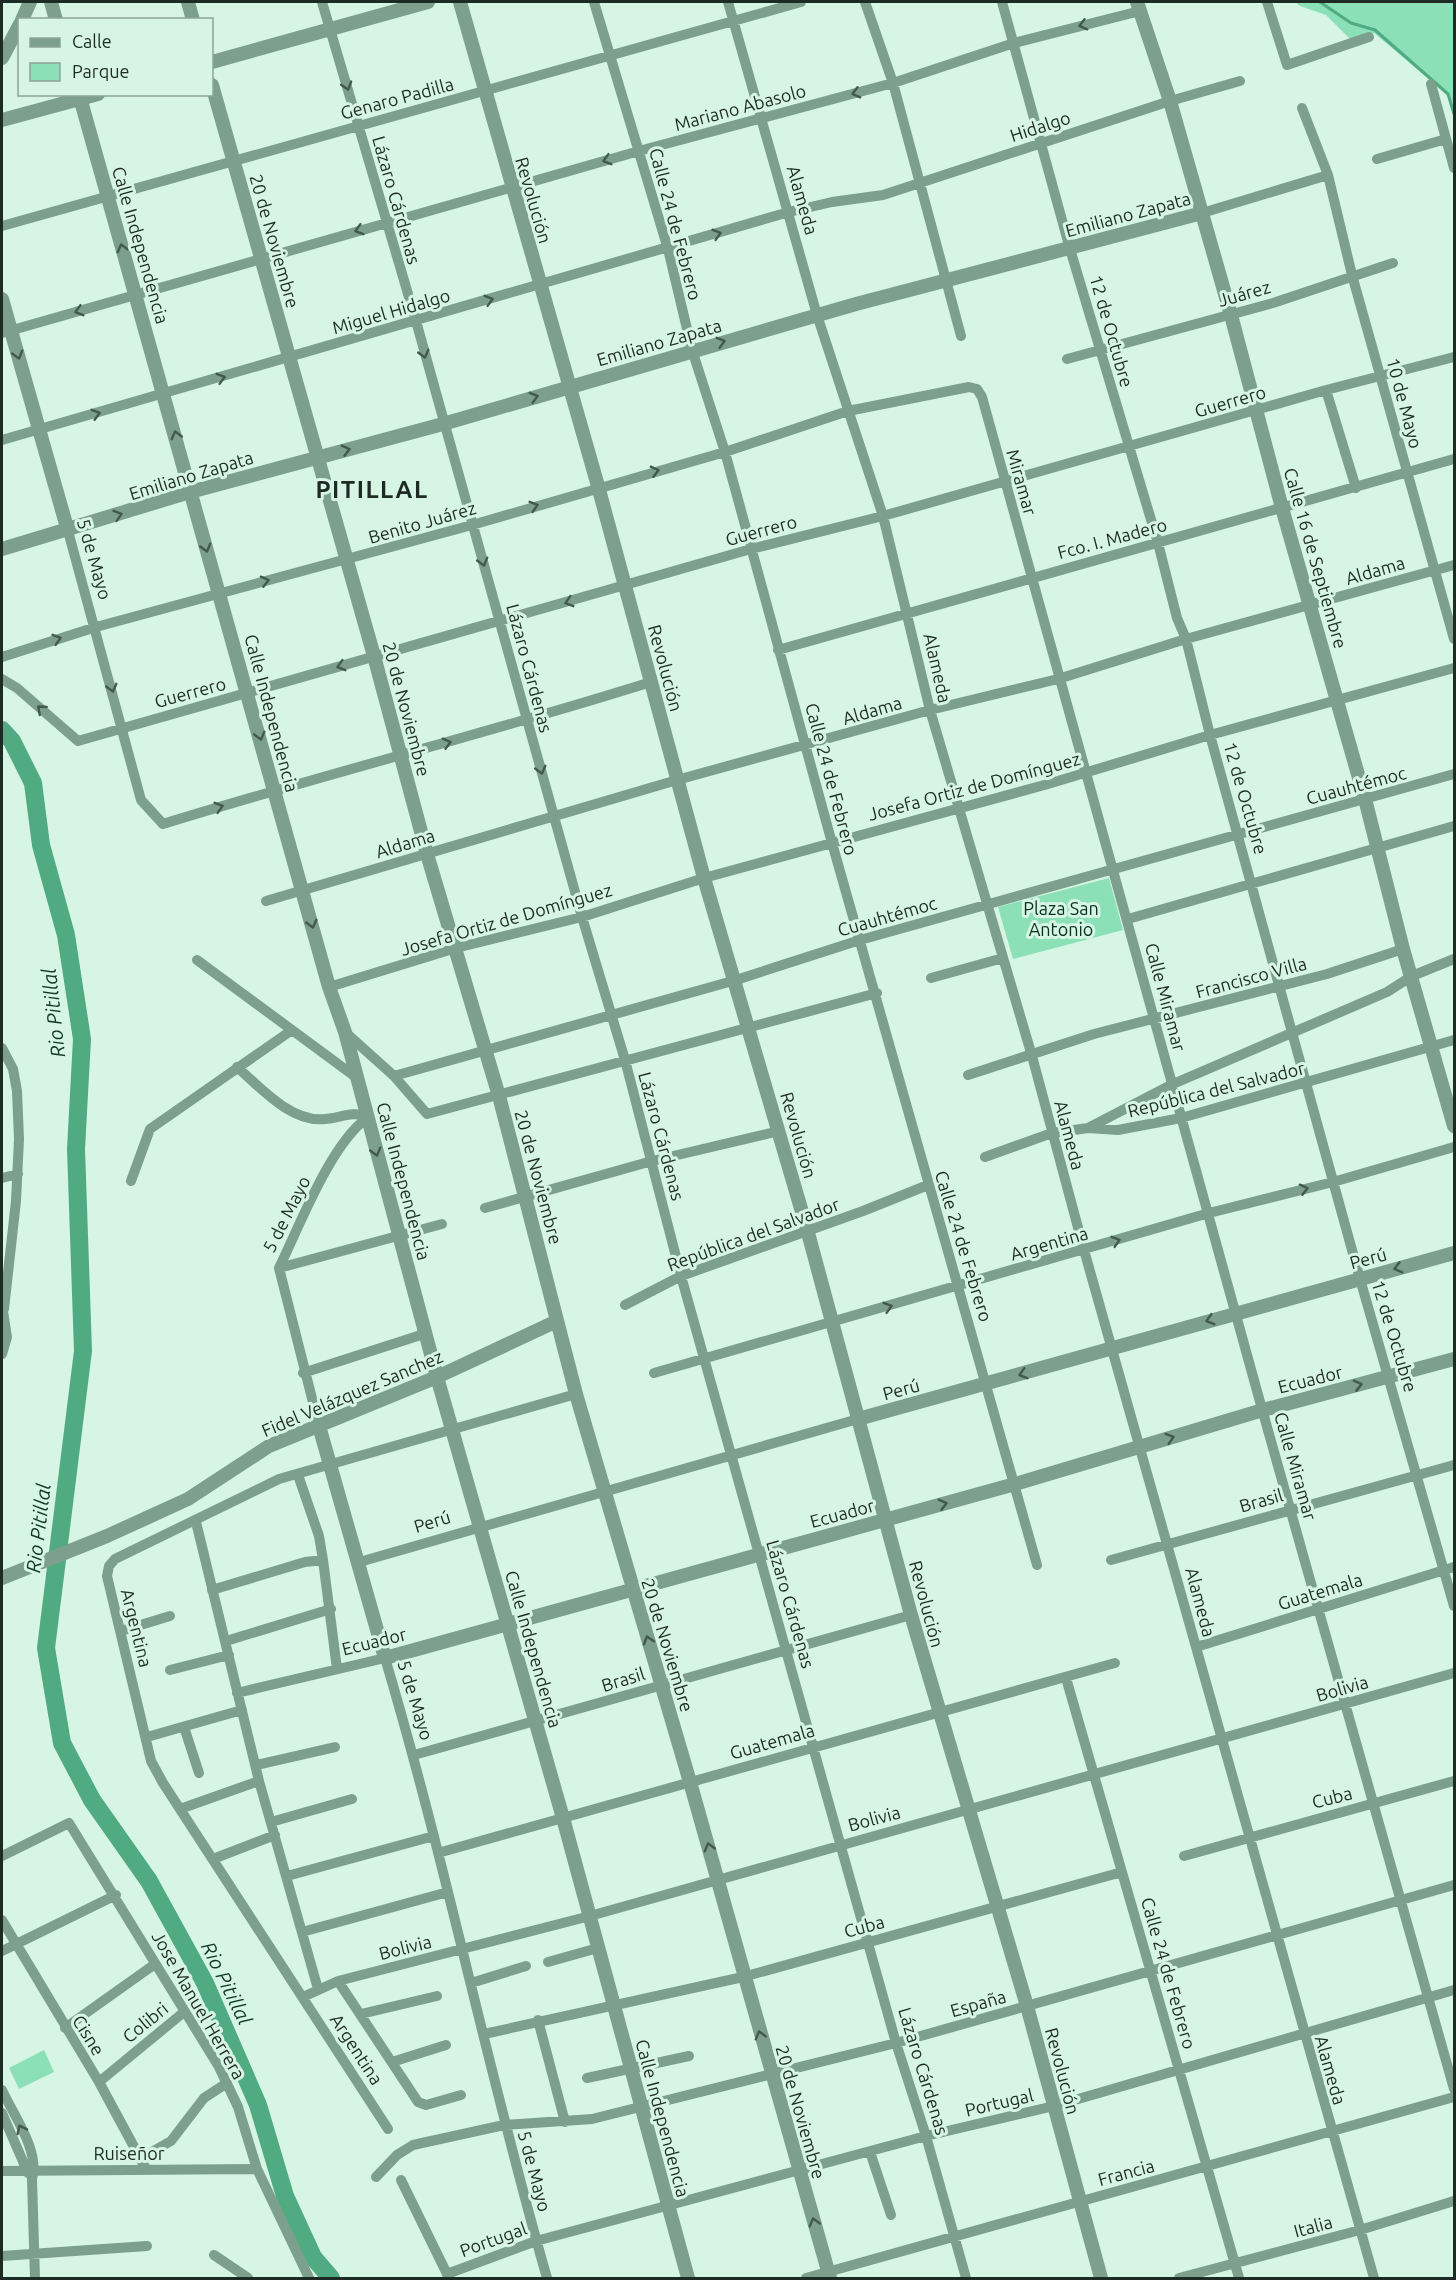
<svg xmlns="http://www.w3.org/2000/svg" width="1456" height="2280" font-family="Ubuntu,sans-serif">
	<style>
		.green { fill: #8ce0b7 }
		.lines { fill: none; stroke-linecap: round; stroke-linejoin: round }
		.stream { stroke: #50aa82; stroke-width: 3 }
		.river { stroke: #50aa82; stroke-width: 18 }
		.minor { stroke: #7ca08d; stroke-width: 10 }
		.tertiary { stroke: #7ca08d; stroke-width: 14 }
		.oneway { stroke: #44594e }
		.labels { text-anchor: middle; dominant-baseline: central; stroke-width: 6; stroke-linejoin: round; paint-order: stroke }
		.street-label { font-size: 18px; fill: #1e2a24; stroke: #d7f5e5 }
		.park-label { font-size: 18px; fill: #083121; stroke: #d7f5e5 }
		.water-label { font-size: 20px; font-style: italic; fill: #113928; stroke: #d7f5e5 }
		.district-label { font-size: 24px; font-weight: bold; letter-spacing: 1.5px; fill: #1e2a24; stroke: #d7f5e5 }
	</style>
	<rect width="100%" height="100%" fill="#d7f5e5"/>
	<!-- green -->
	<path class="green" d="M1295,2H1454V114L1447,94L1374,33L1351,40L1326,15L1300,6Z
		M1109,878L1123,930L1013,959L998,907Z
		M44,2050L54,2072L19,2089L9,2068Z"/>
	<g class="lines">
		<!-- stream -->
		<path class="stream" d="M1320,2L1351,23L1375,30L1448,94L1454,114"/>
		<!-- river -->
		<path class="river" d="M2,730L12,741L33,783L41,845L66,935L82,1039L76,1149L83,1351L46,1648L62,1743L92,1800L149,1881L205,1983L258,2105L285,2196L313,2257L331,2278"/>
		<!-- minor -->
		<path class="minor" d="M322,2L416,321L582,917L625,1060L681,1276L896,2043L926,2136L966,2278
			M594,2L668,249L692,350L725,452L832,843L1037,1565
			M728,2L817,315L883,516L930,710L1032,1056L1084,1250L1374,2278
			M865,2L893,83L961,336
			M1002,2L1070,249L1158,543L1177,618L1186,639L1210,735L1360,1279L1454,1606
			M1267,2L1287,65L1369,37
			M1431,84L1454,168
			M1302,108L1328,175L1352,275L1454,639
			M1377,159L1446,139
			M1202,213L1328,175
			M2,226L801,2
			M2,333L639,151L893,83L1014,43L1140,11
			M1067,359L1273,303L1393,263
			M1326,390L1356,488
			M2,440L789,212L832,202L883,195L1170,101L1240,81
			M68,531L141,800L163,824C325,774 489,733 651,682
			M778,650L1454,459
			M2,657L96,627L472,525L725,452L848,411L969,387L977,389L982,397C1075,735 1170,1072 1262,1409C1325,1636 1392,1862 1454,2089
			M2,679L17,688L78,741L751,549L883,516L1326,390L1454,357
			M266,901L677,780L930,710L1058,679L1186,639L1454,565
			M1128,919L1454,826
			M197,960L292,1030
			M931,978L1003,958
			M329,987L456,948L582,917L704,878L1048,784L1210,735L1454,668
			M345,1032L394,1076L736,980L860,940L1454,774
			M2,1048L13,1069L17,1091L19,1139L16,1201L4,1309
			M237,1067C260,1087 291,1123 325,1119C340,1118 351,1111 367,1116
			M968,1075L1094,1034L1327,974L1403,949
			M394,1076L427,1114L877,993
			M1090,1127L1173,1084L1387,992L1412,976L1454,959
			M985,1157L1052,1133L1088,1128L1118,1130L1181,1118L1454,1040
			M2,1178L18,1174
			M131,1181L150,1129L292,1030L357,1078
			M485,1208L652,1161L779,1131
			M279,1268L442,1224
			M625,1305L681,1276L863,1211L928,1185
			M2,1354L7,1337L2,1305
			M303,1373L427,1333
			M654,1373L1209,1213L1333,1182L1454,1147
			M319,1426L279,1268C300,1225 330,1145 367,1118
			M298,1475L319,1536L323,1560
			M196,1522L259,1781L318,1989
			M1111,1560L1454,1465
			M356,1563L858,1419
			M212,1590L305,1562L323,1560L337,1669
			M121,1631L170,1616
			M226,1641L331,1609
			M1196,1647L1454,1567
			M170,1670L229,1655
			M1066,1678L1239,2278
			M237,1693L385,1658C446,1863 488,2073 547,2278
			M184,1727L199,1773
			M147,1737L242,1710
			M414,1755L911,1615
			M256,1765L335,1747
			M180,1809L259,1781
			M271,1822L352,1799
			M438,1853L1115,1663
			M2,1856L69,1823L219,2067L238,2107L257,2169L309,2278
			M1184,1856L1454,1781
			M213,1859L275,1835
			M287,1876L434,1836
			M2,1920L99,2082L146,2169
			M302,1932L448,1892
			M2,1951L116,1895
			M548,1962L598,1948
			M338,1981L418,2102L426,2105L461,2095
			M471,1983L526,1966
			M303,1997L338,1981L590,1916L1454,1673
			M361,2014L437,1996
			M538,2020L565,2122
			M65,2028L155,1964
			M484,2034L743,1977L1122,1872
			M392,2062L446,2045
			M587,2078L689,2056
			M99,2082L184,2012
			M2,2090C14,2116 40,2151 32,2179L35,2278
			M2,2113L28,2173
			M388,2129L163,1783L151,1761L107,1576L109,1566L115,1559L279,1479L576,1394
			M870,2152L891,2215
			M141,2158L171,2141L204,2098L227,2083
			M2,2171L257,2169
			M376,2177L397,2155L413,2145L504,2125L592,2119L896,2043L1454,1885
			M401,2180L449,2278
			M214,2255L248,2278
			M2,2256L147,2246
			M447,2274L536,2241L926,2136L1054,2106L1454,1990
			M806,2278L1454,2097
			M1179,2278L1360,2230L1454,2201"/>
		<!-- tertiary -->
		<path class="tertiary" d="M51,2L56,20
			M188,2L193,20
			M460,2L598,486L704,878L807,1229L911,1615L1027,2006L1101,2278
			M1137,2L1170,101L1231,315L1282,508L1365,799L1403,949L1454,1126
			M22,20L30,2
			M2,58L20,24
			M212,62L428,2
			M212,85L374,656L427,854L499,1096L576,1394L690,1782L830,2278
			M79,94L329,987L345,1032L437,1377L563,1818L688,2278
			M2,120L98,94
			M2,299L68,531
			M2,549L190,492L443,424L856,304L1202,213
			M858,1419L1454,1253
			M319,1426L385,1658L1015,1484L1263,1410L1454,1359
			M2,1578L107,1536L188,1499L269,1446L437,1377L557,1321"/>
	</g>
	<!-- one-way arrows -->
	<defs><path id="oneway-chevron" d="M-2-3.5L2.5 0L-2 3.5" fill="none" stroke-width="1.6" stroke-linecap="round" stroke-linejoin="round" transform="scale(1.5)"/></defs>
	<g class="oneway">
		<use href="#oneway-chevron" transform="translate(1083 25) rotate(165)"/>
		<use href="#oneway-chevron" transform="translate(347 86) rotate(73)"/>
		<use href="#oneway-chevron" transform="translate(856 93) rotate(165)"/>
		<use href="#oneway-chevron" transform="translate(607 160) rotate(164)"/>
		<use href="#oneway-chevron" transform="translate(359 230) rotate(164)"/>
		<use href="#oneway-chevron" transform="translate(717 234) rotate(-17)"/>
		<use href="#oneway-chevron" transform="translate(122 248) rotate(-105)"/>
		<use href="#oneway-chevron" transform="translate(489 300) rotate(-16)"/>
		<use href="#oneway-chevron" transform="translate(79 311) rotate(164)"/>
		<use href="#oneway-chevron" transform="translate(721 342) rotate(-16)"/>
		<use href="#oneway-chevron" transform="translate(424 354) rotate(75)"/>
		<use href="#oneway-chevron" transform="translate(18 355) rotate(74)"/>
		<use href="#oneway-chevron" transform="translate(221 378) rotate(-16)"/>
		<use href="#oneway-chevron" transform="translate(534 397) rotate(-16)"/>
		<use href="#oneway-chevron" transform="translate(96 414) rotate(-16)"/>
		<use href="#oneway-chevron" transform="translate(176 435) rotate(-105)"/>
		<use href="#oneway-chevron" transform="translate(346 450) rotate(-15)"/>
		<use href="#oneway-chevron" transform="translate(655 471) rotate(-15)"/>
		<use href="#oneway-chevron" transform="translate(534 506) rotate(-17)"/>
		<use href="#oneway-chevron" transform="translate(118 515) rotate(-17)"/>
		<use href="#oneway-chevron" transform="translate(206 548) rotate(74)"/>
		<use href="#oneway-chevron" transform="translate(483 562) rotate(74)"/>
		<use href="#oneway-chevron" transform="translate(265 581) rotate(-14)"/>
		<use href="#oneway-chevron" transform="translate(569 602) rotate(163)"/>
		<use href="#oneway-chevron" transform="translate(57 639) rotate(-17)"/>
		<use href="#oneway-chevron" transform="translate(341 666) rotate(163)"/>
		<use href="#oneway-chevron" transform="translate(112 688) rotate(75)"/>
		<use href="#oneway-chevron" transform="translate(41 709) rotate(-139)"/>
		<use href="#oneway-chevron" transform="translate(260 736) rotate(76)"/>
		<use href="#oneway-chevron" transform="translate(447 743) rotate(-15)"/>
		<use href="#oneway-chevron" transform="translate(541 770) rotate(75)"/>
		<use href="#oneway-chevron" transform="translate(219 807) rotate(-17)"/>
		<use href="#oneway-chevron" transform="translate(312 924) rotate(75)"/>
		<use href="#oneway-chevron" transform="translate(376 1152) rotate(74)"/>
		<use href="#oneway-chevron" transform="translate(1304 1189) rotate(-14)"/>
		<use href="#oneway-chevron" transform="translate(1116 1241) rotate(-17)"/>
		<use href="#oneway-chevron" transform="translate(1398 1268) rotate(165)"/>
		<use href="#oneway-chevron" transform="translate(888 1307) rotate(-16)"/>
		<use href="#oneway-chevron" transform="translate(1210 1320) rotate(164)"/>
		<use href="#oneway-chevron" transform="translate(1023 1374) rotate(164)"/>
		<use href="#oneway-chevron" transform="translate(1358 1385) rotate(-14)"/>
		<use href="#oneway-chevron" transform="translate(1170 1438) rotate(-17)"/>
		<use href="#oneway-chevron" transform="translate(943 1504) rotate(-15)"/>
		<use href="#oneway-chevron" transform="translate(648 1640) rotate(-107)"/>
		<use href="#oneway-chevron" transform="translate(709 1847) rotate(-106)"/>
		<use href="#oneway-chevron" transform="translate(760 2035) rotate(-106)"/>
		<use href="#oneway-chevron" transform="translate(21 2129) rotate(-116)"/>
		<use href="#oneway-chevron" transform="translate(814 2222) rotate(-106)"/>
	</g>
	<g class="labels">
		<!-- street labels -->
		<g class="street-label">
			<text transform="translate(397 98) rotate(-15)">Genaro Padilla</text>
			<text transform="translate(740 107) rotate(-15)">Mariano Abasolo</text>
			<text transform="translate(1040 126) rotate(-18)">Hidalgo</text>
			<text transform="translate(397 200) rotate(74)">Lázaro Cárdenas</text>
			<text transform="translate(534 200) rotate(74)">Revolución</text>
			<text transform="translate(803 200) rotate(74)">Alameda</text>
			<text transform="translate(1128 214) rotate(-15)">Emiliano Zapata</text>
			<text transform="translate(676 224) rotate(75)">Calle 24 de Febrero</text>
			<text transform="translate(275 241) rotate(74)">20 de Noviembre</text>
			<text transform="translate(141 245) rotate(74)">Calle Independencia</text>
			<text transform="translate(1244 293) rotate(-16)">Juárez</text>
			<text transform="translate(391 311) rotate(-16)">Miguel Hidalgo</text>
			<text transform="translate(1112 331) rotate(74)">12 de Octubre</text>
			<text transform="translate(659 342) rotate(-16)">Emiliano Zapata</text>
			<text transform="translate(1230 401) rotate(-16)">Guerrero</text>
			<text transform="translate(1405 403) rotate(75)">10 de Mayo</text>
			<text transform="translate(191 475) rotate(-17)">Emiliano Zapata</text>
			<text transform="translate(1022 482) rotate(74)">Miramar</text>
			<text transform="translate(422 522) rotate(-16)">Benito Juárez</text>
			<text transform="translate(761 530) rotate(-15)">Guerrero</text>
			<text transform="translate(1112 538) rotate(-15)">Fco. I. Madero</text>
			<text transform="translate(1316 558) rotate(74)">Calle 16 de Septiembre</text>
			<text transform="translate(95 559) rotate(74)">5 de Mayo</text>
			<text transform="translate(1375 570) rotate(-16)">Aldama</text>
			<text transform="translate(530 668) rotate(75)">Lázaro Cárdenas</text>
			<text transform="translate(666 668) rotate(75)">Revolución</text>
			<text transform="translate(938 668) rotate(77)">Alameda</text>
			<text transform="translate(190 692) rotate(-15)">Guerrero</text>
			<text transform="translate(407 709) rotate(75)">20 de Noviembre</text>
			<text transform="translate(872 710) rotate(-16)">Aldama</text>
			<text transform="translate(272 713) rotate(75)">Calle Independencia</text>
			<text transform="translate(832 779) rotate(75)">Calle 24 de Febrero</text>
			<text transform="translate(1356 785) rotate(-15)">Cuauhtémoc</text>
			<text transform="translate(974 786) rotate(-15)">Josefa Ortiz de Domínguez</text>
			<text transform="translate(1246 798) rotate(74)">12 de Octubre</text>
			<text transform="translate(405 843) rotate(-17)">Aldama</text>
			<text transform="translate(887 916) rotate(-16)">Cuauhtémoc</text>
			<text transform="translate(506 919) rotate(-16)">Josefa Ortiz de Domínguez</text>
			<text transform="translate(1251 977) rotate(-15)">Francisco Villa</text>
			<text transform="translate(1166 997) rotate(75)">Calle Miramar</text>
			<text transform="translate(1216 1089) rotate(-14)">República del Salvador</text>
			<text transform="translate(799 1135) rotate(74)">Revolución</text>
			<text transform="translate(1070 1135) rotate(75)">Alameda</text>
			<text transform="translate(662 1136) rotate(75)">Lázaro Cárdenas</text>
			<text transform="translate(539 1177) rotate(75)">20 de Noviembre</text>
			<text transform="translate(404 1181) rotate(75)">Calle Independencia</text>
			<text transform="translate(286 1214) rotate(-63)">5 de Mayo</text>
			<text transform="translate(753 1234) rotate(-20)">República del Salvador</text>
			<text transform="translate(1049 1243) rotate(-16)">Argentina</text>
			<text transform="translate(964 1246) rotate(73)">Calle 24 de Febrero</text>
			<text transform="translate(1368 1258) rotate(-15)">Perú</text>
			<text transform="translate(1395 1336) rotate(73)">12 de Octubre</text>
			<text transform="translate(1310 1379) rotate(-14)">Ecuador</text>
			<text transform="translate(901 1389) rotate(-15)">Perú</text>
			<text transform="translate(352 1393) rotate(-23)">Fidel Velázquez Sanchez</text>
			<text transform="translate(1296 1466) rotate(74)">Calle Miramar</text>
			<text transform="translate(1261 1500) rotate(-16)">Brasil</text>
			<text transform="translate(842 1513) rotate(-15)">Ecuador</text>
			<text transform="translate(432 1521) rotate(-17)">Perú</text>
			<text transform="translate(1320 1591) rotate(-17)">Guatemala</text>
			<text transform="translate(1201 1602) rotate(75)">Alameda</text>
			<text transform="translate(791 1604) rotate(74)">Lázaro Cárdenas</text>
			<text transform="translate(927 1604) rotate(75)">Revolución</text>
			<text transform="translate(137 1628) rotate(76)">Argentina</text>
			<text transform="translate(374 1641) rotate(-14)">Ecuador</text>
			<text transform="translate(668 1645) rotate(73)">20 de Noviembre</text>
			<text transform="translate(534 1649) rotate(74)">Calle Independencia</text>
			<text transform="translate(623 1679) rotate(-17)">Brasil</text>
			<text transform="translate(1342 1688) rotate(-16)">Bolivia</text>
			<text transform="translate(416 1700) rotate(73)">5 de Mayo</text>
			<text transform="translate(772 1741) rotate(-16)">Guatemala</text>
			<text transform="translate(1332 1797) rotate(-14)">Cuba</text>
			<text transform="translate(874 1818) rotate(-15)">Bolivia</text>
			<text transform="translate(864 1926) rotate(-15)">Cuba</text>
			<text transform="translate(405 1947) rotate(-14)">Bolivia</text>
			<text transform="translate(1169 1973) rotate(74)">Calle 24 de Febrero</text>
			<text transform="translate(978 2003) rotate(-16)">España</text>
			<text transform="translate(199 2005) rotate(60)">Jose Manuel Herrera</text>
			<text transform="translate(145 2022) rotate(-39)">Colibri</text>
			<text transform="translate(89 2035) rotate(58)">Cisne</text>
			<text transform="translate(357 2049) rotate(57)">Argentina</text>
			<text transform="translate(1331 2070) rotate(74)">Alameda</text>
			<text transform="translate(924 2071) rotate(73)">Lázaro Cárdenas</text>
			<text transform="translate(1063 2071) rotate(75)">Revolución</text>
			<text transform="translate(999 2102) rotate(-13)">Portugal</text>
			<text transform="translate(801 2112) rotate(74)">20 de Noviembre</text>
			<text transform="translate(663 2118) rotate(75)">Calle Independencia</text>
			<text x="129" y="2153">Ruiseñor</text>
			<text transform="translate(535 2171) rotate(75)">5 de Mayo</text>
			<text transform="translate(1126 2172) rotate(-15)">Francia</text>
			<text transform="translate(1313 2226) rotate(-15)">Italia</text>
			<text transform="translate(493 2239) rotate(-20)">Portugal</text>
		</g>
		<!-- park labels -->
		<g class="park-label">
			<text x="1061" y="908">Plaza San<tspan x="1061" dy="21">Antonio</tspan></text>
		</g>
		<!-- water labels -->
		<g class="water-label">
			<text transform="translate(53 1013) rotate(-96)">Rio Pitillal</text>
			<text transform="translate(38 1528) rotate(-83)">Rio Pitillal</text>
			<text transform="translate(227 1983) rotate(64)">Rio Pitillal</text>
		</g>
		<!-- district labels -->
		<g class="district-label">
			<text x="372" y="489">PITILLAL</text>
		</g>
	</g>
	<!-- border -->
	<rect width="1456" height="2280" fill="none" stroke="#1e2a24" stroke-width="6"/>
	<!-- legend -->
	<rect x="18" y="18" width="195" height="78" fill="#d7f5e5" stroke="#8da498" stroke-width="1.5"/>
	<rect x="30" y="38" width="30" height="9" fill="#7ca08d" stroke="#8da498" stroke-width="1.5"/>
	<text x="72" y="48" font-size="18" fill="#1e2a24">Calle</text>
	<rect x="30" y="63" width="30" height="18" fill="#8ce0b7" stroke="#8da498" stroke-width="1.5"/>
	<text x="72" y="78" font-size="18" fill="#1e2a24">Parque</text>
</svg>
